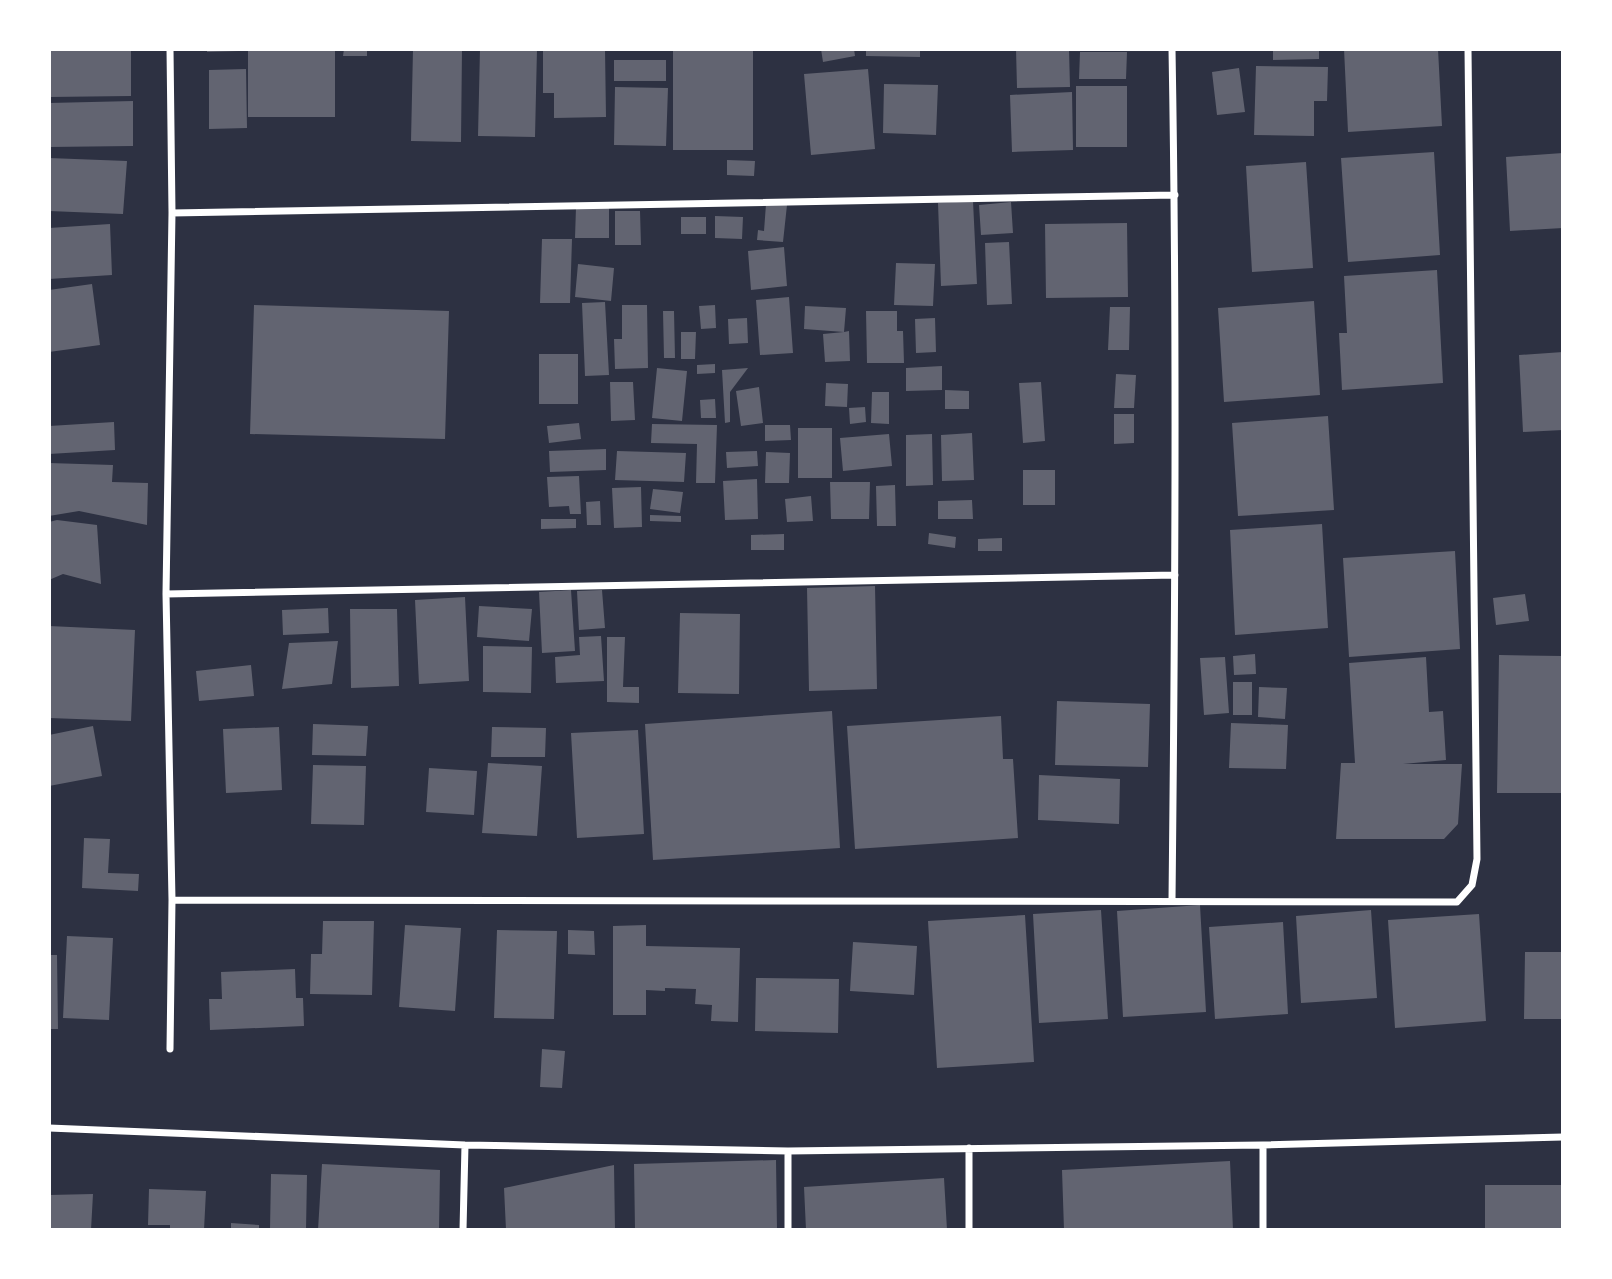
<svg xmlns="http://www.w3.org/2000/svg" width="1612" height="1279" font-family="'PT Sans Narrow',sans-serif">
	<style>
		.building { fill: #626471 }
		.lines { fill: none; stroke-linecap: round; stroke-linejoin: round }
		.minor { stroke: #fff; stroke-width: 7 }
	</style>
	<rect width="100%" height="100%" fill="#2d3142"/>
	<!-- building -->
	<path class="building" d="M49,49H131V96L49,97Z
		M207,49H239V51L207,52Z
		M248,49H335V117H248Z
		M344,49H367V56H343Z
		M413,49H462L461,142L411,141Z
		M480,49H537L535,137L478,136Z
		M543,49H605L606,117L554,118V93H543Z
		M673,49H753V150H673Z
		M821,49H854L855,56L823,62Z
		M866,49H920V57L866,56Z
		M1016,49H1069L1070,87L1017,88Z
		M1273,49H1319V59L1273,60Z
		M1344,49H1438L1442,126L1348,132Z
		M1080,52H1127L1126,79H1079Z
		M614,60H666V81H614Z
		M1256,66L1328,67L1327,101H1314V136L1254,135Z
		M1239,68L1245,112L1217,115L1212,72Z
		M246,69L247,128L209,129V70Z
		M868,69L875,149L811,155L804,74Z
		M884,84L938,85L936,135L883,133Z
		M1076,86H1127V147H1076Z
		M615,87L668,88L666,146L614,145Z
		M1072,92L1073,150L1012,152L1010,95Z
		M133,101V146L49,147V103Z
		M1434,152L1440,255L1348,262L1341,158Z
		M1563,153V228L1510,231L1506,157Z
		M49,158L127,161L123,214L49,211Z
		M727,160L755,161L754,176L727,175Z
		M1306,162L1313,268L1252,272L1246,166Z
		M973,201L977,284L941,286L938,203Z
		M1011,202L1013,233L981,235L979,205Z
		M766,204L787,205L783,242L757,240L758,230L764,231Z
		M576,207L609,208V238H575Z
		M615,211H640L641,245H615Z
		M715,216L743,217L742,239L715,238Z
		M681,217H706V234H681Z
		M1127,223L1128,297L1046,298L1045,224Z
		M110,224L112,275L49,279V228Z
		M542,239H572L570,303H540Z
		M1009,242L1012,304L987,305L985,243Z
		M784,247L787,286L751,290L748,251Z
		M896,263L935,264L933,306L894,305Z
		M578,264L614,268L611,301L575,297Z
		M1437,270L1443,383L1342,390L1339,333H1347L1344,276Z
		M92,284L100,345L49,352V290Z
		M789,297L793,353L760,355L756,300Z
		M1314,301L1320,395L1224,402L1218,308Z
		M605,302L609,375L585,376L582,303Z
		M254,305L449,311L445,439L250,434Z
		M622,305H647L648,368L615,369L614,339H622Z
		M715,305L716,328L701,329L699,306Z
		M805,306L846,308L844,332L849,331L850,361L825,362L823,334L844,332L804,329Z
		M1110,307H1130L1129,350H1108Z
		M663,311H674L675,358H664Z
		M866,311H897V331H903L904,363H867Z
		M747,318L748,343L729,344L728,319Z
		M935,318L936,352L916,353L915,319Z
		M681,332H696L695,359H681Z
		M1563,352V430L1523,432L1519,355Z
		M539,354H578V404H539Z
		M715,364V373L697,374V365Z
		M942,366V390L906,391V368Z
		M657,368L687,371L682,421L652,418Z
		M748,368L730,392V422L725,423L722,370Z
		M1116,374L1136,375L1134,408H1114Z
		M610,382H633L635,420L611,421Z
		M1041,382L1045,441L1023,443L1019,383Z
		M826,383L848,384L847,407L825,406Z
		M759,387L763,423L741,426L736,391Z
		M945,390L969,391V409H945Z
		M872,392H889V424L871,423Z
		M715,399L716,418H701L700,400Z
		M865,407L866,422L850,424L849,408Z
		M1114,414H1134V443L1114,444Z
		M1328,416L1334,510L1238,516L1232,423Z
		M114,422L115,450L49,454V426Z
		M579,423L581,439L549,443L547,426Z
		M652,424L717,425L715,483H696L697,444L651,443Z
		M765,425H790L791,440L765,441Z
		M798,428H832V478H798Z
		M972,433L974,480L942,481L941,435Z
		M889,434L892,466L843,471L840,438Z
		M932,434L933,485L906,486V435Z
		M606,449V470L550,472L549,451Z
		M617,451L686,453L684,482L615,480Z
		M757,451L758,466L727,468L726,452Z
		M766,452L790,453L789,483H765Z
		M49,463L113,465L112,482L148,483L147,525L79,511L49,516Z
		M1023,470H1055V505H1023Z
		M579,476L581,514H570L569,506L549,507L547,477Z
		M757,479L758,519L725,520L723,481Z
		M830,482H870L869,519H831Z
		M895,485L896,526H877L876,486Z
		M641,487L642,527L614,528L612,488Z
		M653,489L683,492L680,513L650,509Z
		M811,496L813,521L787,522L785,499Z
		M972,500L973,519H938V501Z
		M600,501L601,525H587L586,502Z
		M650,515L681,516V522L650,521Z
		M541,519H576V528L541,529Z
		M57,520L97,525L101,584L63,574L49,580V522Z
		M1322,524L1328,628L1235,635L1230,530Z
		M929,533L956,537L955,548L928,544Z
		M784,534V550H751V535Z
		M1002,538V551H978V539Z
		M1455,551L1460,649L1349,657L1343,558Z
		M875,586L877,689L809,691L807,588Z
		M571,590L575,651L542,653L539,592Z
		M602,590L605,628L579,630L577,591Z
		M1525,594L1529,621L1496,625L1493,598Z
		M465,597L469,681L419,684L415,600Z
		M479,606L532,609L529,641L477,637Z
		M328,608L329,633L283,635L282,610Z
		M350,609H397L399,686L351,688Z
		M680,613L740,614L739,694L678,693Z
		M49,626L135,630L131,721L49,718Z
		M601,636L604,681L556,683L555,657L580,655L579,637Z
		M607,637H625L623,687H639V703L607,702Z
		M338,641L332,684L282,689L289,643Z
		M483,646L532,647L531,693L483,692Z
		M1255,654L1256,674L1234,675L1233,656Z
		M1499,655L1563,656V793H1497Z
		M1225,657L1229,713L1204,715L1200,658Z
		M1426,657L1429,712L1443,711L1446,760L1403,764H1462L1458,824L1444,839H1336L1341,763H1355L1349,663Z
		M251,665L254,696L199,701L196,671Z
		M1233,682H1252V715H1233Z
		M1259,687L1287,688L1285,719L1258,717Z
		M1057,701L1150,704L1148,767L1055,765Z
		M832,711L840,848L653,860L645,724Z
		M1001,716L1003,759H1013L1018,838L855,849L847,726Z
		M1231,723L1288,725L1286,769L1229,768Z
		M313,724L368,726L366,756L312,755Z
		M93,726L102,776L49,786V735Z
		M279,727L282,790L226,793L223,729Z
		M492,727L546,728L545,757H491Z
		M638,730L644,834L577,838L571,733Z
		M488,763L542,766L537,836L482,833Z
		M313,765L366,766L364,825L311,824Z
		M429,768L477,771L474,815L426,812Z
		M1039,775L1120,779L1119,824L1038,820Z
		M84,838L110,839L108,873L139,874L138,891L82,888Z
		M1200,905L1206,1012L1123,1017L1117,911Z
		M1101,910L1108,1019L1039,1023L1033,914Z
		M1371,910L1377,998L1301,1003L1296,916Z
		M1479,914L1486,1021L1395,1028L1388,920Z
		M1025,915L1034,1062L937,1068L928,921Z
		M323,921H374L372,995L310,994L311,954H322Z
		M1283,922L1288,1014L1215,1019L1209,927Z
		M405,925L461,928L455,1011L399,1007Z
		M646,925V946L740,948L738,1022L711,1021L712,1005L695,1004L696,989L665,988V991L646,990V1015H613V926Z
		M497,930L557,931L554,1019L494,1018Z
		M568,930L594,931L595,955L568,954Z
		M67,936L113,938L109,1020L63,1018Z
		M853,942L917,946L914,995L850,991Z
		M1525,952H1563V1019H1524Z
		M49,955H57L58,1029H49Z
		M295,969L296,998H303L304,1026L210,1030L209,999H222L221,972Z
		M756,978L839,979L838,1033L755,1031Z
		M542,1049L565,1051L562,1088L540,1087Z
		M776,1160L777,1230H635L634,1164Z
		M1230,1161L1233,1230H1064L1062,1170Z
		M322,1164L440,1170L439,1230H318Z
		M614,1165L615,1230H506L504,1188Z
		M271,1174L307,1175L306,1230L270,1229Z
		M944,1178L947,1230H806L804,1187Z
		M1485,1185H1563V1230H1485Z
		M149,1189L206,1191L204,1230H170V1225H148Z
		M93,1194L91,1230H49V1195Z
		M231,1223L259,1225V1230H231Z"/>
	<g class="lines">
		<!-- minor -->
		<path class="minor" d="M1172,49C1177,333 1175,617 1172,901
			M172,213L1175,195
			M166,594L1175,575
			M172,900L1457,902L1472,885L1477,859L1468,49
			M170,1049L172,900L166,594L172,213L170,49
			M49,1128L465,1145L788,1151L1263,1145L1563,1137
			M463,1230L465,1145
			M788,1230V1151
			M969,1230V1148
			M1263,1230V1145"/>
	</g>
	<!-- border -->
	<rect width="1612" height="1279" fill="none" stroke="#ffffff" stroke-width="102"/>
</svg>
